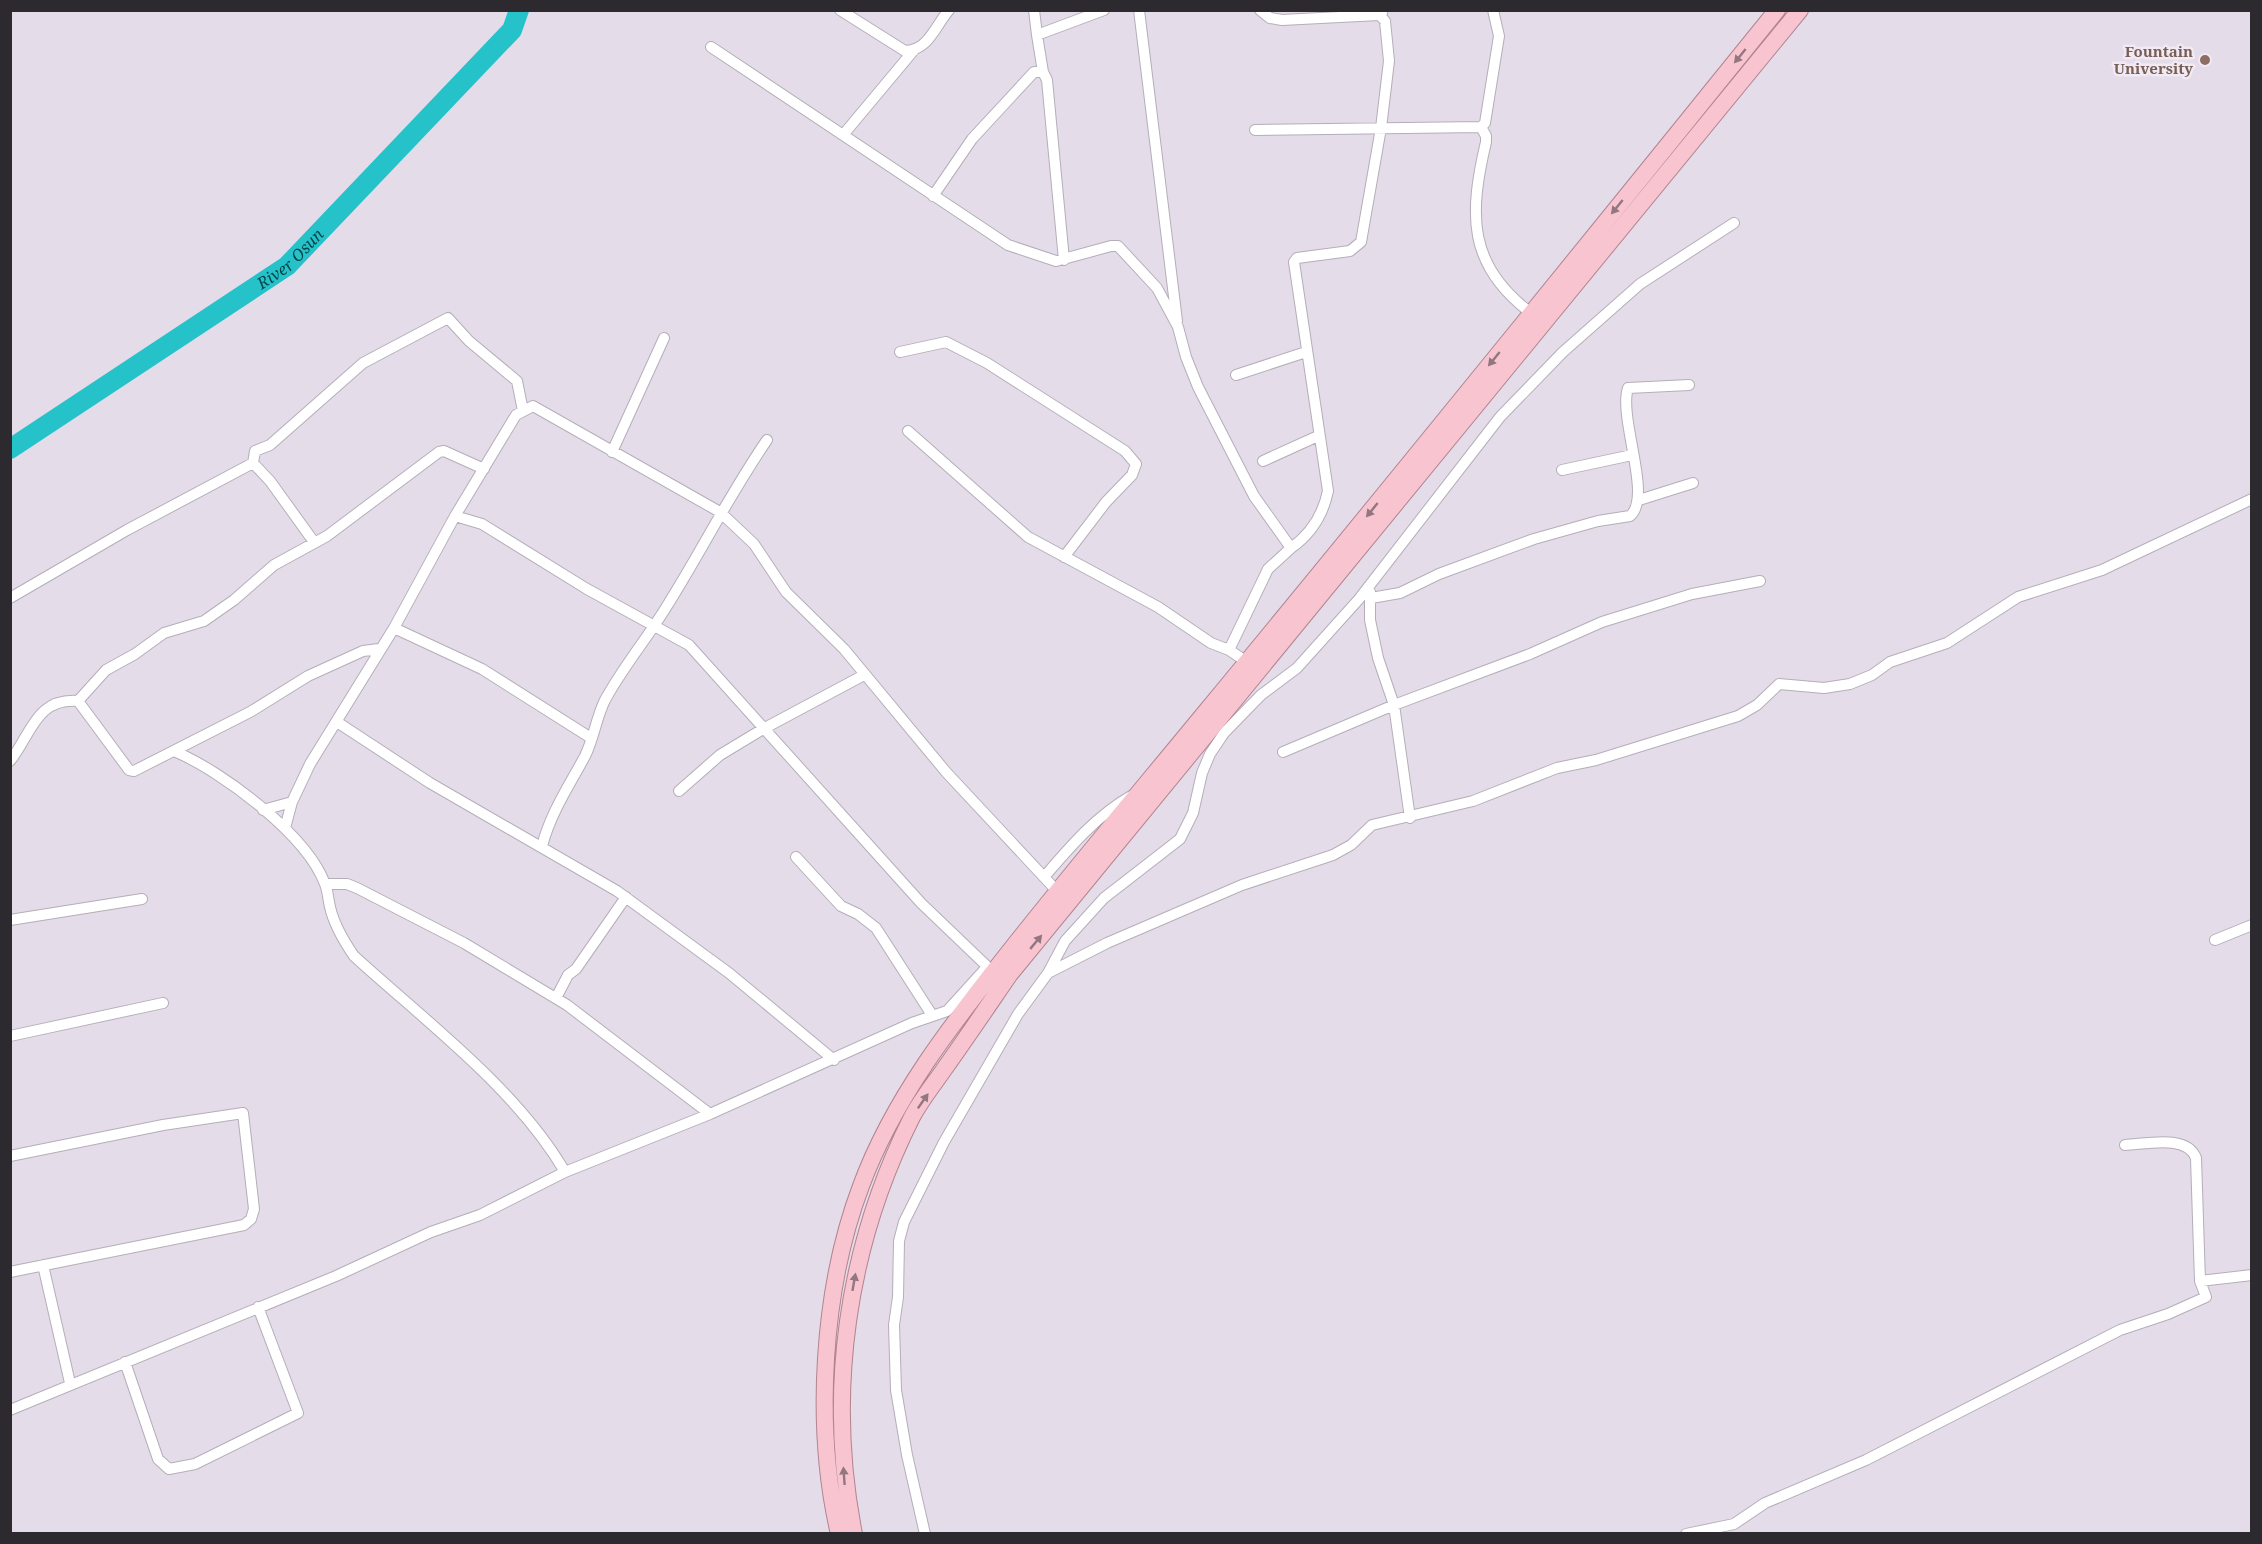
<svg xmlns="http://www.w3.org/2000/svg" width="2262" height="1544" font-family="'Noto Serif',serif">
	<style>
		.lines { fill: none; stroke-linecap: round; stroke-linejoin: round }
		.river { stroke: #25c2ca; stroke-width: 20 }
		.minor-casing { stroke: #b5aeb9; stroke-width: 12 }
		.trunk-casing { stroke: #b08490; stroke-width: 18 }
		.minor { stroke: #fff; stroke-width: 10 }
		.trunk { stroke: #f8c4d0; stroke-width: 16 }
		.oneway { fill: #927780 }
		.education-dot { fill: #8d6e63; stroke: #f1eaf5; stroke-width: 2 }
		.labels { text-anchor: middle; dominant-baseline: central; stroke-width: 5; stroke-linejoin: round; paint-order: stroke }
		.education-label { font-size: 15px; font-weight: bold; fill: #785e54; stroke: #f1eaf5; text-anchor: end }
		.water-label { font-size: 16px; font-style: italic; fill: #04474a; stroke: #f1eaf5 }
	</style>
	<rect width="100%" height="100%" fill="#e4dce8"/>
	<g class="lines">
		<!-- river -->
		<path class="river" id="s1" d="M10,449L287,266L512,30L519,10"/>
		<!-- minor casing -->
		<g class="minor-casing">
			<path id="minor" d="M840,10L905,51C929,50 935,26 949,10
				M1034,10L1037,35
				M1139,10L1177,321
				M1260,10L1270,18L1282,20L1379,15L1382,13
				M711,47L1008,245L1056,261L1111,246H1118L1157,288L1178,327L1186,357L1198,387L1236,461L1254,496L1291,548L1268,569L1229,650
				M1043,72L1037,35L1104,10
				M1481,127L1486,136V142C1469,214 1467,265 1531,313
				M1255,130L1481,127L1485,123L1499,36L1493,10
				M843,135L914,50
				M933,196L972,139L1034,72H1043L1047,80L1064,260
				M900,352L946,342L987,363L1125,451L1136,464L1132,475L1106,502L1064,557
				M1236,375L1306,352
				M908,431L1028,537L1158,607L1211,643L1229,650L1247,662
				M612,452L664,338
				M1263,461L1318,436
				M1562,470L1632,455
				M1639,500L1693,483
				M455,516L482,524L587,589L689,645L921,903L992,971
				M314,542L270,481L253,463L255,451L270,445L363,363L448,318L469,341L517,381L523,411
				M1291,548C1311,534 1323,515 1328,491L1294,262L1297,258L1350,251L1361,242L1381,128L1389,61L1385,21L1375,10
				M1370,592V620L1378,658L1394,705L1410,818
				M10,598L127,530L253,463
				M1371,598L1400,593L1439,574L1534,539L1598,521L1630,516C1653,497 1618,418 1628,388L1689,385
				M394,628L482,669L591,738
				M78,701L106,670L135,654L164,633L204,621L234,600L274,565L327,536L439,452L444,451L484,469
				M78,701L129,770L134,771L250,712L308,676L363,651L379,649
				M337,722L430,783L617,891L729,973L834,1060
				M176,752C223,772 307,835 325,884C328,891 328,899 330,907C334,925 343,940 354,956C424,1020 517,1089 565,1172
				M1283,752L1394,705L1530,654L1602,622L1692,594L1760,581
				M10,761C32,733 36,698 78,701
				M679,791L720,755L763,729L864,675
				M263,810L292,802
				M285,828L292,802L310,764L394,628L455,516L516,415L533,406L720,512L754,544L786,592L844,649L946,772L1057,891
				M542,846C551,812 569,786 585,756C594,738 596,718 605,700C624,665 650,635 670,601C703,548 731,492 767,440
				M796,857L841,906L858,914L876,928L932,1015
				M1044,877C1070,847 1096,816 1131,796
				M325,884H347L357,888L464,943L567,1005L710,1114
				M10,920L142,899
				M2215,940L2252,925
				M1048,973L1107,943L1242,885L1333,855L1351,845L1372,825L1473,801L1557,768L1596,760L1738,716L1757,705L1779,684L1824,688L1850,684L1872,675L1890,662L1947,643L2018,597L2102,570L2252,499
				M556,998L568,975L576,969L626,897
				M10,1036L163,1003
				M2125,1145C2146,1144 2187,1134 2196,1158L2200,1281
				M10,1156L163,1125L243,1113L254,1209L251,1219L244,1225L10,1272
				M43,1265L70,1383
				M125,1362L158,1459L169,1469L195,1464L298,1413L258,1307
				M10,1410L336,1276L431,1232L480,1215L565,1172L710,1114L912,1023L947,1011L986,968
				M925,1534L907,1455L896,1390L894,1325L898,1297L899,1241L904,1222L944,1142L1018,1014L1048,973L1065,941L1104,898L1180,839L1193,813L1202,773L1210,754L1224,733L1261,695L1297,668L1359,599L1500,417L1563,352L1640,284L1734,223
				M1686,1534L1734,1524L1765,1503L1866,1460L2120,1330L2168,1314L2206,1297L2200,1281L2252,1275"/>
		</g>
		<!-- trunk casing -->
		<g class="trunk-casing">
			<path id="trunk" d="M839,1534C814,1427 822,1289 861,1186C893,1099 952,1024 1009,952C1072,872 1138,794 1203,715C1396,482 1586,246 1777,10
				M854,1534C826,1392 847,1246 912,1117C921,1100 934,1084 945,1068C967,1037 988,1006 1010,974L1800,10"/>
		</g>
		<!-- minor -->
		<use href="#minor" class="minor"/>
		<!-- trunk -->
		<use href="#trunk" class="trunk"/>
	</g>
	<!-- one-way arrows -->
	<defs><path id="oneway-solid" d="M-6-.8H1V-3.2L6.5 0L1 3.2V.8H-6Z" transform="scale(1.5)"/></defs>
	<g class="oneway">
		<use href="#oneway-solid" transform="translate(1740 56) rotate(129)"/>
		<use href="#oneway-solid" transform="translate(1617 207) rotate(129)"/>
		<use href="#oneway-solid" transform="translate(1494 359) rotate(129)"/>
		<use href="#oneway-solid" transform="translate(1372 510) rotate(129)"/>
		<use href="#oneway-solid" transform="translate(1036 942) rotate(-50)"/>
		<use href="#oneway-solid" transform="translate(923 1101) rotate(-55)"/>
		<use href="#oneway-solid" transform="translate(854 1282) rotate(-80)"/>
		<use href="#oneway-solid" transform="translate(844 1476) rotate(-94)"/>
	</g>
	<!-- markers -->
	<circle class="education-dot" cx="2205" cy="60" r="6"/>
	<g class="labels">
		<!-- education labels -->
		<g class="education-label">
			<text x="2193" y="51">Fountain<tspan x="2193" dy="17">University</tspan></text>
		</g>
		<!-- water labels -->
		<g class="water-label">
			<text stroke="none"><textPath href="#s1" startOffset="339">River Osun</textPath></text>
		</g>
	</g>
	<!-- border -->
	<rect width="2262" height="1544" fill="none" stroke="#2d2a2f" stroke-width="24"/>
</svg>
